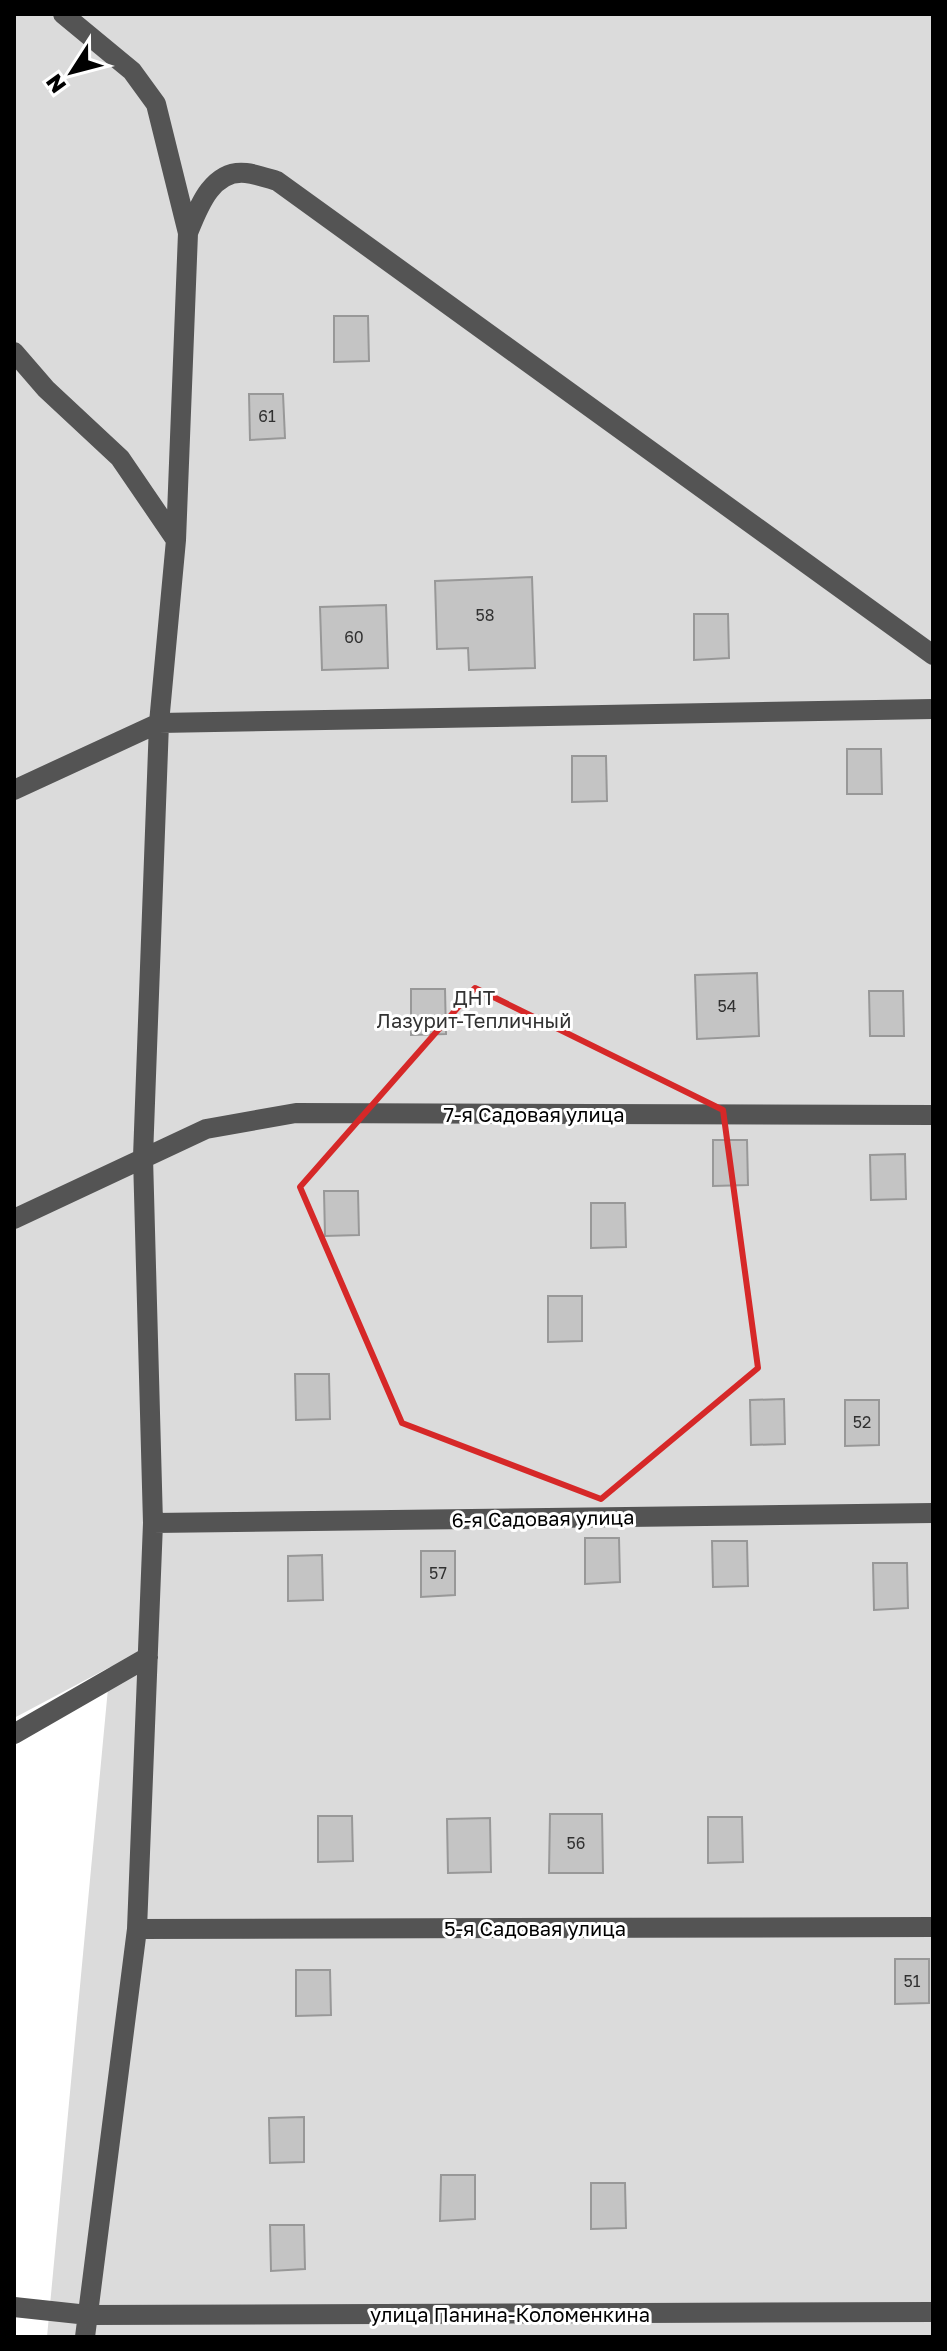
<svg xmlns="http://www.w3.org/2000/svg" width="947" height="2351" font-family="'Golos Text',sans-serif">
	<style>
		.green { fill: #dbdbdb }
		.building { fill: #c4c4c4; stroke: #989898; stroke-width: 2 }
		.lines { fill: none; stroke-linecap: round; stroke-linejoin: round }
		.minor { stroke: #545454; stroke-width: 20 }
		.marked { fill: none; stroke: #d62828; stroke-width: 6; stroke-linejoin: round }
		.labels { text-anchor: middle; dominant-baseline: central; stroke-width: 6; stroke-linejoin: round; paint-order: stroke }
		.number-label { font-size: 16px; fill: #313131 }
		.park-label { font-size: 20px; fill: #323232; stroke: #fff }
		.street-label { font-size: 20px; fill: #000; stroke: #fff }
	</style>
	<rect width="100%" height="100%" fill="#fff"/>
	<!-- green -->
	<path class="green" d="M14,14H933V2337H47L110,1667L14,1718Z"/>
	<!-- building -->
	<path class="building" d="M334,316H368L369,361L334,362Z
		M249,394H283L285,438L250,440Z
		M532,577L535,668L469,670L468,648L437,649L435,581Z
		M386,605L388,668L322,670L320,607Z
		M694,614H728L729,658L694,660Z
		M847,749H881L882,794H847Z
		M572,756H606L607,801L572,802Z
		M757,973L759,1036L697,1039L695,975Z
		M411,989H445L446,1034L411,1035Z
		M869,991H903L904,1036H870Z
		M713,1140H747L748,1185L713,1186Z
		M905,1154L906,1199L871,1200L870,1155Z
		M324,1191H358L359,1235L325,1236Z
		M591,1203H625L626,1247L591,1248Z
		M548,1296H582V1341L548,1342Z
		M295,1374H329L330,1419L296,1420Z
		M784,1399L785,1444L751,1445L750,1400Z
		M845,1400H879V1445L845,1446Z
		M585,1538H619L620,1582L585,1584Z
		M712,1541H747L748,1586L713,1587Z
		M421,1551H455V1595L421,1597Z
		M322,1555L323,1600L288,1601V1556Z
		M873,1563H907L908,1608L874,1610Z
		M550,1814H602L603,1873H549Z
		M318,1816H352L353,1861L318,1862Z
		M708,1817H742L743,1862L708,1863Z
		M490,1818L491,1872L448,1873L447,1819Z
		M895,1959H929V2003L895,2004Z
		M296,1970H330L331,2015L296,2016Z
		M304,2117V2162L270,2163L269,2118Z
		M441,2175H475V2219L440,2221Z
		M591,2183H625L626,2228L591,2229Z
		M270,2225H304L305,2269L271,2271Z"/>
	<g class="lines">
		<!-- minor -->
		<path class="minor" d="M63,14L132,71L156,104L188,233L176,540L159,723L143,1157L153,1523L137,1929L85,2337
			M188,233C198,208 212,169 246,173C256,174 267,178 277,181L933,655
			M14,352L46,389L120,458L176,540
			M14,790L159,723L933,709
			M14,1219L206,1129L296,1113L933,1115
			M153,1523L933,1513
			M14,1734L148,1657
			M137,1929L933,1927
			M14,2307L88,2315L933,2312"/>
	</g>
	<!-- marked area -->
	<path class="marked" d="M475,988L723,1110L758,1368L601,1499L402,1423L300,1187Z"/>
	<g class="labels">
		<!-- number labels -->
		<g class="number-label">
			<text x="267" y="416">61</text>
			<text x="485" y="615">58</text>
			<text x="354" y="637">60</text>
			<text x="727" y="1006">54</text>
			<text x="862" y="1422">52</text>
			<text x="438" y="1573">57</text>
			<text x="576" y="1843">56</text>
			<text x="912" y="1981">51</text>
		</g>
		<!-- park labels -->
		<g class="park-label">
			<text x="474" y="997">ДНТ<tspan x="474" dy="23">Лазурит-Тепличный</tspan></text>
		</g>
		<!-- street labels -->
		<g class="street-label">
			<text x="534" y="1114">7-я Садовая улица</text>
			<text transform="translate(543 1518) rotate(-1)">6-я Садовая улица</text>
			<text x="535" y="1928">5-я Садовая улица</text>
			<text x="510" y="2314">улица Панина-Коломенкина</text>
		</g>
	</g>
	<!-- border -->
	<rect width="947" height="2351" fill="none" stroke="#000000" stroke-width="32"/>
	<!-- north arrow -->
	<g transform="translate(72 72) rotate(234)" stroke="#ffffff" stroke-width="6" paint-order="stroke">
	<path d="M0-6L14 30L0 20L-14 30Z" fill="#000000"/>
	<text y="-12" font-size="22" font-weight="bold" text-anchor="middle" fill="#000000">N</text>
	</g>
</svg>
